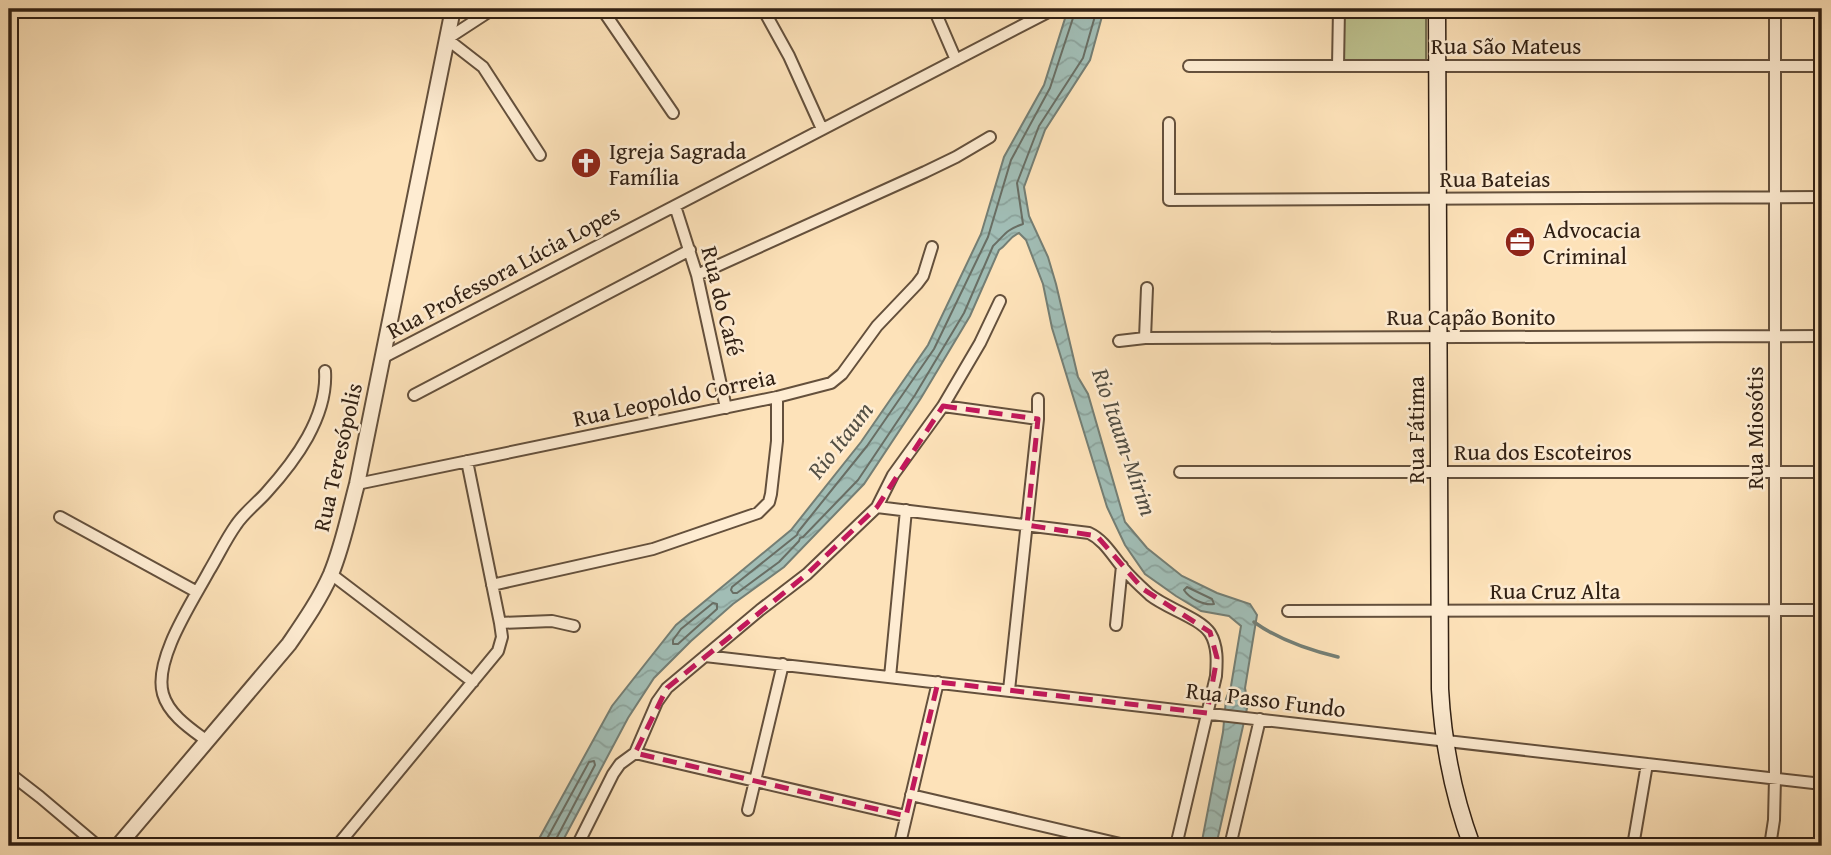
<svg xmlns="http://www.w3.org/2000/svg" width="1831" height="855" font-family="'Gentium Book Plus',serif">
	<style>
		.park { fill: #bec390; stroke: #787252; stroke-width: 2 }
		.water { fill: url(#water-waves); stroke: #747e74; stroke-width: 2 }
		.lines { fill: none; stroke-linecap: round; stroke-linejoin: round }
		.shore { stroke: #696e64; stroke-width: 2 }
		.stream { stroke: #747e74; stroke-width: 3.5 }
		.minor-casing { stroke: #64503c; stroke-width: 14 }
		.tertiary-casing { stroke: #64503c; stroke-width: 18 }
		.secondary-casing { stroke: #312013; stroke-width: 19 }
		.minor { stroke: #feecd2; stroke-width: 10 }
		.tertiary { stroke: #feecd2; stroke-width: 14 }
		.secondary { stroke: #feecd2; stroke-width: 16 }
		.marked { fill: none; stroke: #c2185b; stroke-width: 5; stroke-dasharray: 14 9; stroke-linejoin: round }
		.labels { text-anchor: middle; dominant-baseline: central; stroke-width: 5; stroke-linejoin: round; paint-order: stroke }
		.street-label { font-size: 23px; fill: #312013; stroke: #feecd2 }
		.poi-label { font-size: 23px; fill: #312013; stroke: #feecd2; text-anchor: start }
		.water-label { font-size: 24px; font-style: italic; fill: #534f44; stroke: #feecd2 }
	</style>
	<defs>
		<pattern id="water-waves" width="16" height="10" patternUnits="userSpaceOnUse" patternTransform="scale(1.75)"><rect width="16" height="10" fill="#a1bdb5"/><path d="M0 5q4-4 8 0t8 0" fill="none" stroke="#8ba29b"/></pattern>
	</defs>
	<rect width="100%" height="100%" fill="#fde2b9"/>
	<filter id="stains"><feTurbulence type="fractalNoise" baseFrequency=".00286" numOctaves="4"/><feColorMatrix values="0 0 0 0 .2 0 0 0 0 .09 0 0 0 0 .02 0 0 0 .5 -.17"/></filter>
	<radialGradient id="worn" r=".72"><stop offset=".6" stop-color="#630" stop-opacity="0"/><stop offset="1" stop-color="#630" stop-opacity=".3"/></radialGradient>
	<!-- park -->
	<path class="park" d="M1343,9H1426V63H1343Z"/>
	<!-- water -->
	<path class="water" d="M1068,9H1104L1090,60L1045,130L1024,187L1029,216L1048,257L1056,284L1078,377L1088,394L1125,522L1147,548L1182,576L1217,593L1250,604L1257,615L1245,688L1248,704L1216,846H1201L1223,732L1226,699L1231,686L1241,626L1229,616L1201,611L1176,596L1145,574L1125,545L1107,507L1052,328L1043,284L1026,240L1019,233C1008,238 1008,244 999,250L970,316L921,398L864,484L784,567L733,604L691,641L654,678L628,718L560,846H535L612,706L676,625L791,530L861,442L928,345L981,234L1004,157L1044,85Z"/>
	<g class="lines">
		<!-- shore -->
		<path class="shore" d="M1074,9L1073,18L1050,88L1011,160L988,237L934,349L867,446L798,532L797,535L732,587L731,590L733,593H737L779,562L799,541L800,538L803,537L858,480L915,395L964,313L993,246C1005,235 1005,230 1023,224L1017,183L1039,126L1083,58L1097,9
			M1187,587L1212,599L1214,604C1204,606 1189,598 1184,590Z
			M713,603L717,604V609L678,644H673V640L681,629Z
			M543,846L589,762L594,761L595,765L555,841L554,846"/>
		<!-- stream -->
		<path class="stream" d="M1254,622C1279,640 1308,650 1338,657"/>
		<!-- minor casing -->
		<g class="minor-casing">
			<path id="minor" d="M493,9L447,39L483,67L540,155
				M602,9L673,113
				M763,9L789,56L822,129
				M934,9L956,60
				M1189,66H1822
				M1338,66L1339,9
				M1169,123V200L1822,197
				M675,206L697,275L726,408
				M697,275L925,172L956,157L990,137
				M1145,338L1147,288
				M1119,341L1145,338L1822,336
				M382,358L1054,9
				M414,395L690,250
				M943,406L1038,419
				M1180,472H1822
				M357,484L777,397L831,383L842,374L877,326L917,284L923,276L932,247
				M877,507L1089,533C1104,540 1112,555 1123,568C1131,578 1140,586 1150,595C1166,608 1200,618 1210,633C1218,646 1217,662 1216,676L1176,846
				M60,517L197,592
				M331,574L473,682
				M492,585L653,549L758,513L769,502L771,494L777,441V397
				M1288,611L1822,610
				M500,623L552,621L574,626
				M1116,625L1122,566
				M705,656L1822,784
				M890,677L906,510
				M1009,690L1038,419V399
				M207,741C191,729 169,715 163,694C153,660 193,601 209,571C218,556 226,539 236,525C244,513 256,504 266,493C295,461 328,417 325,371
				M635,753L906,816
				M9,773L40,797L98,846
				M911,795L1129,846
				M748,810L783,664
				M901,839L938,682
				M337,846L498,651L502,637L500,623L467,461
				M577,846L613,774L620,764L635,753L657,702L667,688L760,610L807,574L877,507L893,475L943,406L980,343L1000,301
				M1230,846L1260,719
				M1633,846L1647,764
				M1770,846L1774,820L1775,778V9"/>
		</g>
		<!-- tertiary casing -->
		<g class="tertiary-casing">
			<path id="tertiary" d="M118,846L289,644C304,622 320,599 331,574C343,545 349,514 357,484L453,9"/>
		</g>
		<!-- secondary casing -->
		<g class="secondary-casing">
			<path id="secondary" d="M1437,9L1440,689C1443,744 1453,795 1472,846"/>
		</g>
		<!-- minor -->
		<use href="#minor" class="minor"/>
		<!-- tertiary -->
		<use href="#tertiary" class="tertiary"/>
		<!-- secondary -->
		<use href="#secondary" class="secondary"/>
	</g>
	<!-- marked area -->
	<path class="marked" d="M943,406L1038,419L1027,525L1097,536L1143,589L1210,632L1217,658L1207,713L938,682L906,816L635,753L667,688L807,574L877,507Z"/>
	<!-- icons -->
	<defs>
		<g id="church-disc" transform="scale(1.575)"><circle r="9.5" fill="#8f2418" stroke="#feecd2"/><path d="M-1.2-6h2.4v3.5h3.3v2.4h-3.3V6h-2.4V-.1h-3.3v-2.4h3.3Z" fill="#fff"/></g>
		<g id="office-disc" transform="scale(1.575)"><circle r="9.5" fill="#8f2418" stroke="#feecd2"/><path d="M-6-3h4V-5.5h4V-3h4V5H-6ZM-1-4.5V-3h2v-1.5ZM-6 0V1H6V0Z" fill="#fff"/></g>
	</defs>
	<g fill-rule="evenodd">
		<use href="#church-disc" x="586" y="163"/>
		<use href="#office-disc" x="1520" y="242"/>
	</g>
	<g class="labels">
		<!-- street labels -->
		<g class="street-label">
			<text x="1506" y="45">Rua São Mateus</text>
			<text x="1495" y="178">Rua Bateias</text>
			<text transform="translate(503 271) rotate(-28)">Rua Professora Lúcia Lopes</text>
			<text transform="translate(723 301) rotate(76)">Rua do Café</text>
			<text x="1471" y="316">Rua Capão Bonito</text>
			<text transform="translate(674 397) rotate(-12)">Rua Leopoldo Correia</text>
			<text transform="translate(1754 428) rotate(-90)">Rua Miosótis</text>
			<text transform="translate(1415 430) rotate(-90)">Rua Fátima</text>
			<text x="1543" y="451">Rua dos Escoteiros</text>
			<text transform="translate(337 457) rotate(-77)">Rua Teresópolis</text>
			<text x="1555" y="590">Rua Cruz Alta</text>
			<text transform="translate(1266 699) rotate(7)">Rua Passo Fundo</text>
		</g>
		<!-- poi labels -->
		<g class="poi-label">
			<text x="609" y="150">Igreja Sagrada<tspan x="609" dy="26">Família</tspan></text>
			<text x="1543" y="229">Advocacia<tspan x="1543" dy="26">Criminal</tspan></text>
		</g>
		<!-- water labels -->
		<g class="water-label">
			<text transform="translate(840 440) rotate(-52)">Rio Itaum</text>
			<text transform="translate(1125 442) rotate(71)">Rio Itaum-Mirim</text>
		</g>
	</g>
	<!-- margin -->
	<rect width="1831" height="855" fill="none" stroke="#fde2b9" stroke-width="35"/>
	<rect x="10" y="10" width="1810" height="834" fill="none" stroke="#312013" stroke-width="3.5"/>
	<rect x="18" y="18" width="1796" height="820" fill="none" stroke="#312013" stroke-width="2"/>
	<rect width="100%" height="100%" filter="url(#stains)"/>
	<rect width="100%" height="100%" fill="url(#worn)"/>
</svg>
